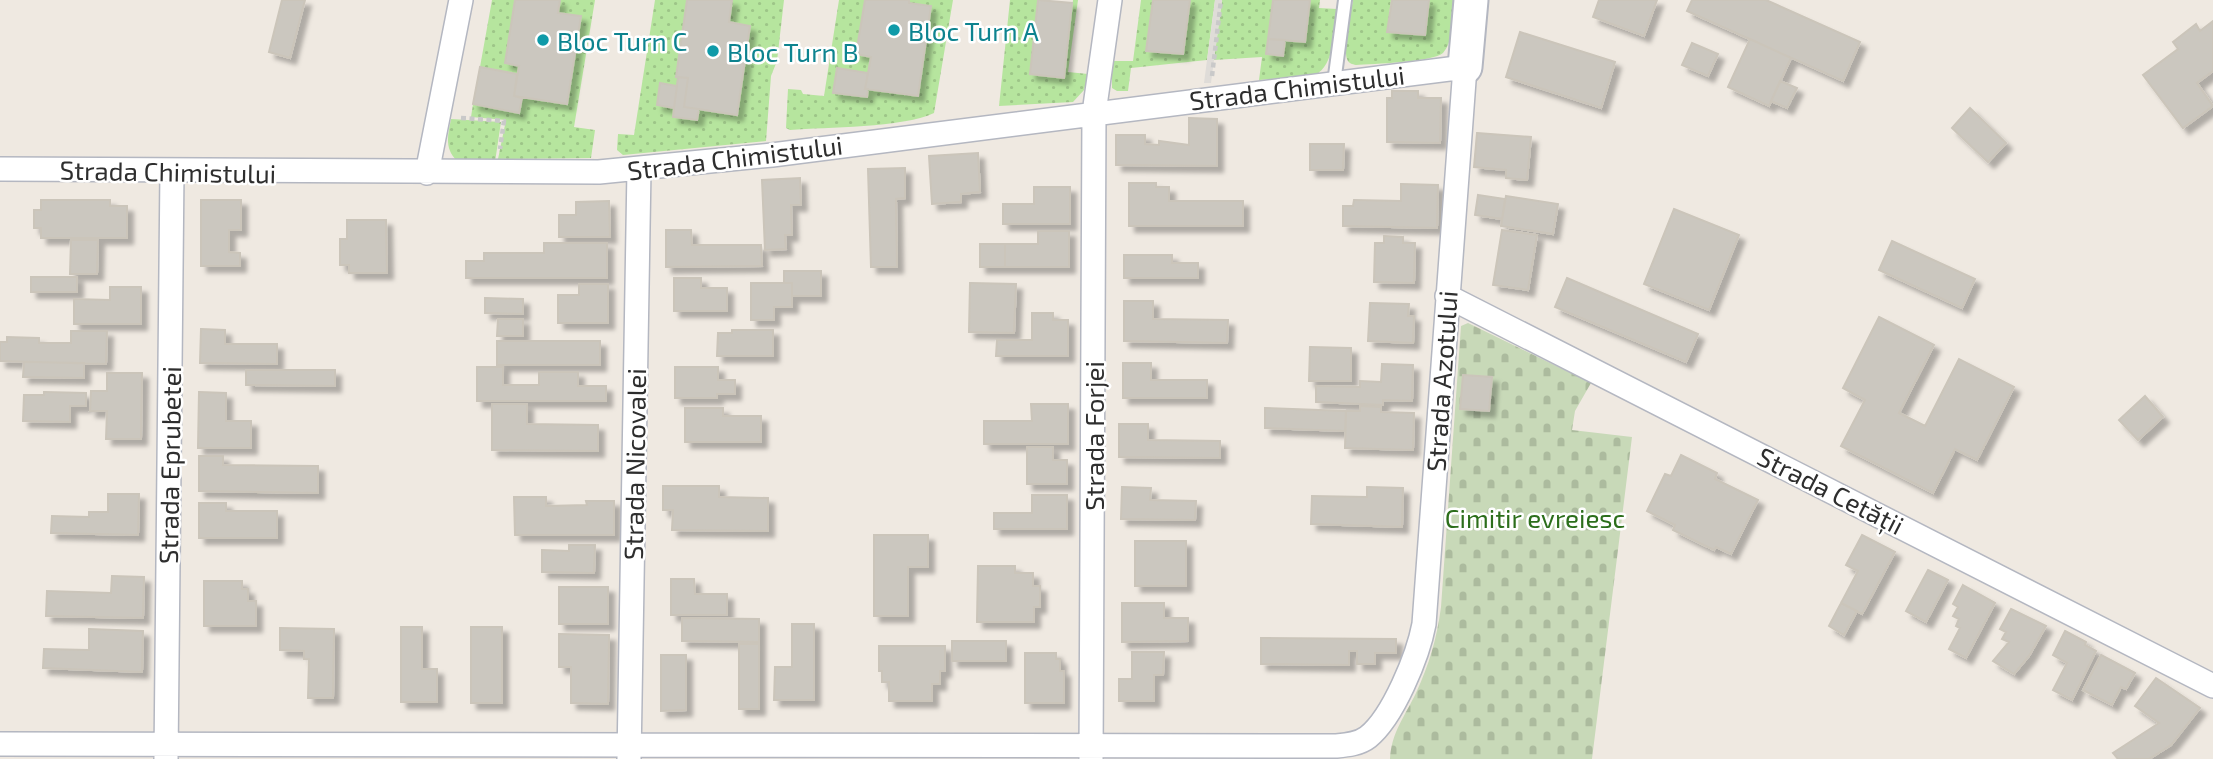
<svg xmlns="http://www.w3.org/2000/svg" width="2213" height="759" font-family="'Exo 2',sans-serif">
	<style>
		.grass { fill: url(#grass-dots) }
		.cemetery { fill: url(#cemetery-stones) }
		.plaza { fill: #dfdcd8 }
		.building { fill: #cbc7bf; stroke: #cbc5ba; stroke-width: 2; filter: url(#shadow) }
		.lines { fill: none; stroke-linecap: round; stroke-linejoin: round }
		.lane-casing { stroke: #b4b7c1; stroke-width: 16 }
		.street-casing { stroke: #b4b7c1; stroke-width: 26 }
		.secondary-casing { stroke: #b4b7c1; stroke-width: 37 }
		.path { stroke: #c9c9c9; stroke-width: 4.5; stroke-dasharray: 5 3.5; stroke-linecap: butt }
		.lane { stroke: #fff; stroke-width: 12 }
		.street { stroke: #fff; stroke-width: 23 }
		.secondary { stroke: #fff; stroke-width: 33 }
		.culture-dot { fill: #0f9aa8; stroke: #fff; stroke-width: 2.5 }
		.labels { text-anchor: middle; dominant-baseline: central; stroke-width: 5; stroke-linejoin: round; paint-order: stroke }
		.culture-label { font-size: 26px; fill: #0d838f; stroke: #fff; text-anchor: start }
		.street-label { font-size: 26px; fill: #2e2e2e; stroke: #fff }
		.park-label { font-size: 26px; fill: #2c6e1b; stroke: #fff }
	</style>
	<defs>
		<pattern id="grass-dots" width="8" height="8" patternUnits="userSpaceOnUse" patternTransform="scale(1.75)"><rect width="8" height="8" fill="#b6e59e"/><path d="M2 2h.1M6 6h.1" fill="none" stroke="#9dc588" stroke-width="1.8" stroke-linecap="round"/></pattern>
		<pattern id="cemetery-stones" width="16" height="16" patternUnits="userSpaceOnUse" patternTransform="scale(1.75)"><rect width="16" height="16" fill="#c8d9b8"/><path d="M2 7V4a2 2 0 0 1 4 0v3zM10 15v-3a2 2 0 0 1 4 0v3z" fill="#acbb9e"/></pattern>
		<filter id="shadow"><feDropShadow dx="6" dy="6" stdDeviation="2" flood-color="#0004"/></filter>
	</defs>
	<rect width="100%" height="100%" fill="#efe9e1"/>
	<!-- grass -->
	<path class="grass" d="M492,0H515L505,63L519,66L517,74L480,67Z
		M560,0H595L574,127L595,130L591,158L498,159L506,120L471,117L473,104L519,113L522,98L566,104L580,17L558,13Z
		M655,0H687L676,76L678,77L677,86L657,105L674,108L673,117L697,120L699,109L737,115L750,26L729,22L732,0H784L777,61L771,76L766,141L623,155L617,150L618,134L634,135Z
		M839,0H865L856,54L871,57L868,89L918,96L931,6L909,3V0H953L934,113C902,128 827,127 790,130L786,128L788,89L801,90L803,94L824,96Z
		M1010,0H1039L1030,74L1063,78L1073,0H1078L1068,72L1088,74L1084,90L1073,102L999,106Z
		M1141,0H1153L1147,51L1182,54L1190,0H1215L1207,60L1131,68L1128,91H1117L1112,88V61H1133Z
		M1222,0H1273L1266,54L1283,55L1285,40L1305,42L1310,0H1320L1319,8L1337,9C1334,30 1335,65 1315,75L1259,80L1262,57L1214,60Z
		M1353,0H1391L1387,32L1425,35L1429,0H1454C1453,15 1454,41 1443,53C1434,62 1372,64 1356,65C1352,64 1349,64 1347,59C1343,48 1351,13 1353,0Z
		M451,119L501,122L495,162L457,161C444,148 448,135 451,119Z"/>
	<!-- cemetery -->
	<path class="cemetery" d="M1468,323L1591,383L1575,411L1572,430L1632,437L1592,759H1390C1391,733 1405,716 1416,693C1429,665 1437,638 1441,607L1461,326Z"/>
	<!-- plaza -->
	<path class="plaza" d="M1215,0H1222L1211,83H1204Z"/>
	<!-- building -->
	<path class="building" d="M282,0H305L290,58L269,52Z
		M515,0H560L558,13L581,16L567,104L514,96L519,66L505,63Z
		M687,0H732L729,22L750,26L737,115L684,107L688,78L676,77Z
		M865,0H909V3L931,6L918,96L865,89L871,57L856,54Z
		M1038,0L1072,3L1064,78L1030,74Z
		M1153,0H1190L1183,54L1146,51Z
		M1273,0H1310L1305,42L1268,39Z
		M1392,0H1429L1425,35L1387,32Z
		M1599,0H1657L1644,36L1593,17Z
		M1692,0H1766L1860,42L1843,81L1687,11Z
		M2213,21V71L2197,83L2213,106L2183,128L2143,75L2178,49L2173,42L2196,24L2200,31Z
		M1520,32L1615,62L1601,108L1506,77Z
		M1268,39L1285,40L1283,56L1266,54Z
		M1750,39L1791,58L1769,106L1728,87Z
		M1692,43L1718,54L1708,76L1682,65Z
		M480,67L517,74L514,96L522,98L519,113L473,104Z
		M837,68L868,73L865,89H868L867,97L833,93Z
		M678,77L688,78L684,107L699,109L697,120L673,117Z
		M1780,81L1797,88L1787,108L1771,101Z
		M660,83L677,86L674,108L657,105Z
		M1392,91H1418V98H1441L1440,143L1387,142V98H1392Z
		M1970,108L2006,143L1988,162L1952,128Z
		M1189,118L1217,119V166L1116,165V135H1145V144L1159,145V141L1189,145Z
		M1477,133L1531,137L1527,180L1506,178V170L1474,167Z
		M1310,144H1344L1343,170H1310Z
		M978,153L980,192L961,194V202L932,204L929,156Z
		M905,168V198L896,199L897,267H871L868,169Z
		M800,178L801,205H791L792,235H785L786,249L765,250L762,180Z
		M1129,183H1156V187H1169V201H1243V226H1129Z
		M1401,184L1438,185L1437,228L1343,226V206H1353L1354,200L1401,201Z
		M1034,187H1070V224H1003V204H1034Z
		M1478,195L1505,199L1502,219L1475,215Z
		M1506,196L1558,204L1553,234L1501,226Z
		M41,200H110V206H127V238H41V228H34V210H41Z
		M201,200H241V230H229V252L240,253V266H201Z
		M609,201L610,237H559V215H576V202Z
		M1674,209L1739,235L1709,310L1644,284Z
		M347,220H386L387,273H349V265H340V239H347Z
		M666,230H691L692,245H761L762,266L666,267Z
		M1502,230L1537,235L1528,290L1493,285Z
		M1038,231H1069V267H1005V244H1038Z
		M1384,236L1403,237V243H1415L1414,283L1374,282L1375,243H1384Z
		M71,240H98L97,274H70Z
		M1892,241L1975,279L1962,308L1879,270Z
		M544,243H607V278H466V261H484V253H544Z
		M980,244H1005V267H980Z
		M1124,255H1172V263H1198V278H1124Z
		M784,271H821V296H792V283H784Z
		M31,277H77V292H31Z
		M674,278H701V288H727V311H674Z
		M1567,278L1698,334L1686,362L1555,307Z
		M751,283H792V307H774V320H751Z
		M970,283L1016,284L1014,333L969,332Z
		M579,284H608V323H558V295H579Z
		M110,287H141V324H74V299L110,300Z
		M485,298L523,299V314L485,313Z
		M1124,301H1153V319L1228,320L1227,343L1124,341Z
		M1370,303L1409,304L1408,316H1414L1413,343L1368,341Z
		M1032,313H1053V320H1068V356H996L997,340H1032Z
		M1879,317L1934,345L1899,413L1925,426L1959,359L2014,387L1977,460L1955,449L1933,493L1841,446L1865,400L1843,388Z
		M498,319H523V336H497Z
		M201,329L225,330V344H277V364L200,363Z
		M732,330H773V356H717L718,333H732Z
		M71,331H107L106,364L0,361V342H7V337L39,338V343H71Z
		M497,341H600V365H497Z
		M1310,347L1351,348V381H1309Z
		M24,362L84,363V378L23,377Z
		M1123,363H1151V380H1207V398H1123Z
		M1382,364L1413,365L1412,401L1383,400V405L1316,402V386L1360,387V381L1381,382Z
		M477,367H503V385H539V372H578V386H606V401H477Z
		M675,367H718V380H735V394H717V398H675Z
		M246,370H335V386L246,385Z
		M107,373H142L141,439H106L107,411H90L91,391H107Z
		M1463,375L1492,377L1489,411L1460,409Z
		M44,392L86,393V406H70V422L23,421L24,395H44Z
		M199,392L226,393V421H251V448H198Z
		M2145,396L2163,417L2138,440L2119,420Z
		M492,404H527V424L598,425V451L492,450Z
		M1031,404H1068V444H984V421H1032Z
		M1360,406L1381,407V412L1414,413L1413,450L1345,448L1346,411H1360Z
		M685,408H723V416H761V442H685Z
		M1265,408L1346,411L1345,431L1265,428Z
		M1119,424H1148V440L1220,441V458L1119,457Z
		M1027,447H1053V460H1067V484H1027Z
		M1681,455L1717,473L1715,479L1758,500L1731,554L1716,547L1714,550L1673,530L1675,525L1647,511L1665,474L1671,476Z
		M199,456H223V465L318,466V493L199,491Z
		M663,486H719V497L768,498V531L672,530L673,510H663Z
		M1122,487L1151,488L1150,500L1196,501L1195,520L1121,519Z
		M1367,487L1403,488L1402,527L1311,524L1312,496L1367,497Z
		M108,494H139L138,535L51,533L52,516L89,517V512H108Z
		M1032,495H1067V529H994V513H1032Z
		M514,497H546V506L587,505L586,501H614V535H515Z
		M199,503H226V511H277V538H199Z
		M874,535H928V567H908V616H874Z
		M1862,535L1895,552L1862,614L1841,603L1858,571L1846,565Z
		M1135,541H1186V586H1135Z
		M569,545H595L594,573L542,572V550L569,551Z
		M978,566H1015V573H1033V586H1040V607H1034V622H977Z
		M1928,570L1948,580L1926,622L1906,611Z
		M112,576L144,577L143,618L46,616L47,591L111,593Z
		M671,579H694L695,594H727V615H671Z
		M204,581H242V589H248V601H256V626H204Z
		M1963,585L1995,603L1966,658L1949,649L1960,628L1956,626L1959,619L1953,616L1958,607L1953,604Z
		M559,587H608V624H559Z
		M1122,603H1164V618H1188V641L1122,642Z
		M1841,603L1857,611L1844,635L1829,626Z
		M2011,609L2046,626L2029,656L2014,674L1993,661L2009,642L2002,639L2006,632L2000,629Z
		M682,618L759,619V642L682,641Z
		M792,624H814V700H774L775,667H792Z
		M401,627H422V669H437V702H401Z
		M471,627H502V703H471Z
		M280,628L334,629L333,698H308L309,659H304V651L280,650Z
		M89,629L143,631L142,672L43,668L44,649L89,650Z
		M2065,631L2086,642L2085,645L2096,651L2072,700L2053,690L2067,663L2053,655Z
		M559,634L609,635L608,704L571,703V667H559Z
		M1261,638L1396,639V653H1375V664H1357V651H1349V665L1261,664Z
		M952,641H1006V661H952Z
		M739,644H759V709H739Z
		M879,646H945V671H940V684H932V701H889V682H882V671H879Z
		M1132,652H1164L1163,675H1154V701H1119V679H1132Z
		M1025,653H1056V659H1060V671H1064V703H1025Z
		M661,655H686V710L661,711Z
		M2101,655L2135,673L2126,689L2121,687L2112,705L2083,690Z
		M2156,678L2200,708L2171,745L2149,759H2118L2113,753L2159,723L2135,706Z"/>
	<g class="lines">
		<!-- lane casing -->
		<g class="lane-casing">
			<path id="lane" d="M1334,83L1345,0"/>
		</g>
		<!-- street casing -->
		<g class="street-casing">
			<path id="street" d="M0,169L599,172L772,155L1465,67L1424,624C1418,656 1393,717 1368,737C1359,744 1347,745 1336,746L0,744
				M427,173L461,0
				M1447,296L2213,686
				M166,759L172,170
				M629,759L639,169
				M1091,759L1094,113L1110,0"/>
		</g>
		<!-- secondary casing -->
		<g class="secondary-casing">
			<path id="secondary" d="M1465,67L1471,0"/>
		</g>
		<!-- path -->
		<path class="path" d="M1212,76L1221,0
			M461,118L504,121L500,149"/>
		<!-- lane -->
		<use href="#lane" class="lane"/>
		<!-- street -->
		<use href="#street" class="street"/>
		<!-- secondary -->
		<use href="#secondary" class="secondary"/>
	</g>
	<!-- markers -->
	<g class="culture-dot">
		<circle cx="894" cy="30" r="7"/>
		<circle cx="543" cy="40" r="7"/>
		<circle cx="713" cy="51" r="7"/>
	</g>
	<g class="labels">
		<!-- culture labels -->
		<g class="culture-label">
			<text x="908" y="30">Bloc Turn A</text>
			<text x="557" y="40">Bloc Turn C</text>
			<text x="727" y="51">Bloc Turn B</text>
		</g>
		<!-- street labels -->
		<g class="street-label">
			<text transform="translate(1297 87) rotate(-7)">Strada Chimistului</text>
			<text transform="translate(735 157) rotate(-7)">Strada Chimistului</text>
			<text transform="translate(168 171) rotate(1)">Strada Chimistului</text>
			<text transform="translate(1441 381) rotate(-86)">Strada Azotului</text>
			<text transform="translate(1093 436) rotate(-90)">Strada Forjei</text>
			<text transform="translate(634 464) rotate(-89)">Strada Nicovalei</text>
			<text transform="translate(169 465) rotate(-89)">Strada Eprubetei</text>
			<text transform="translate(1831 490) rotate(27)">Strada Cetății</text>
		</g>
		<!-- park labels -->
		<g class="park-label">
			<text x="1535" y="517">Cimitir evreiesc</text>
		</g>
	</g>
</svg>
